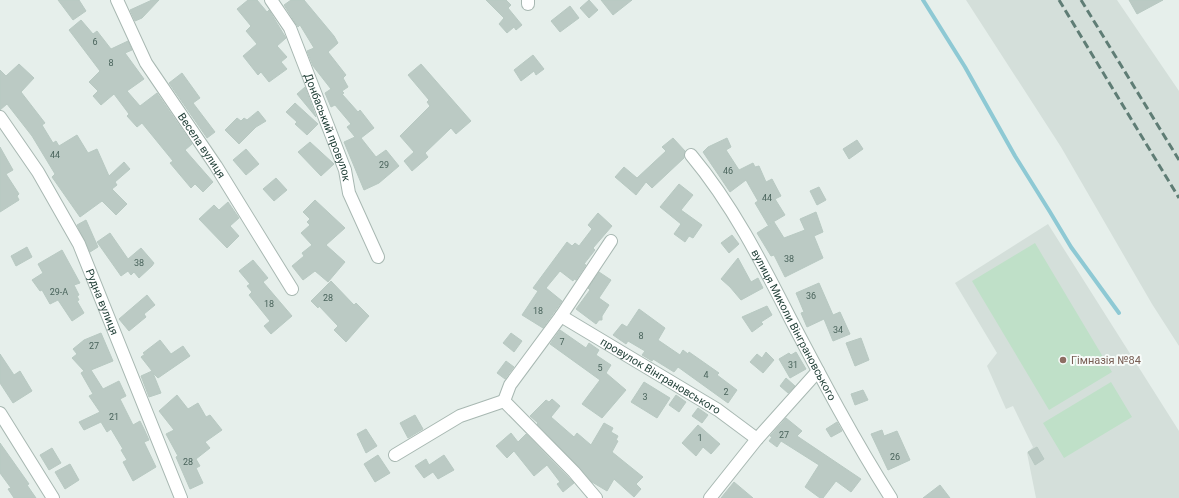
<svg xmlns="http://www.w3.org/2000/svg" width="1179" height="498" font-family="Roboto,sans-serif">
	<style>
		.built { fill: #d4dfda }
		.green { fill: #bfe0c8 }
		.lines { fill: none; stroke-linecap: round; stroke-linejoin: round }
		.stream { stroke: #8ec9d4; stroke-width: 4 }
		.building { fill: #bbcac4; stroke: #b8c9c2 }
		.minor-casing { stroke: #a8b8b2; stroke-width: 14 }
		.minor { stroke: #fff; stroke-width: 12 }
		.rail { stroke: #5f7d75; stroke-width: 3; stroke-dasharray: 8 4; stroke-linecap: butt }
		.education-dot { fill: #8d6e63; stroke: #f7fbf9; stroke-width: 1.5 }
		.labels { text-anchor: middle; dominant-baseline: central; stroke-width: 4; stroke-linejoin: round; paint-order: stroke }
		.number-label { font-size: 9px; fill: #4a645c }
		.street-label { font-size: 11px; fill: #24423a; stroke: #f7fbf9 }
		.education-label { font-size: 11px; fill: #785e54; stroke: #f7fbf9; text-anchor: start }
	</style>
	<rect width="100%" height="100%" fill="#e6efeb"/>
	<!-- built -->
	<path class="built" d="M966,0H1117L1179,91V346L1152,304L1061,147Z
		M1048,224L1179,431V498H1036L1027,453L1033,447L1013,406L1006,409L987,366L997,353L955,283Z"/>
	<!-- green -->
	<path class="green" d="M1035,243L1112,372L1049,410L972,281Z
		M1111,382L1132,417L1064,458L1043,423Z"/>
	<g class="lines">
		<!-- stream -->
		<path class="stream" d="M923,0L965,67L1015,156L1050,212L1071,247L1119,313"/>
	</g>
	<!-- building -->
	<path class="building" d="M58,0H79L86,11L73,20Z
		M152,0H159L142,18L135,21L130,10Z
		M248,0H257L267,12L269,10L286,38L277,46L287,57L281,62L287,69L269,82L261,72L258,75L243,56L257,44L246,31L251,26L237,9Z
		M291,0H304L334,36L338,43L328,52L346,75L343,78L348,87L342,91L344,93L342,94L358,112L360,110L374,128L361,138L376,157L386,150L399,166L379,183L364,190L344,142L355,137L347,127L351,124L335,105L331,107L325,93L331,89L313,66L307,51L314,48L300,25L298,27L284,5Z
		M486,0H506L511,5L508,8L522,25L516,30L514,27L507,33L499,24L504,18Z
		M589,0L598,10L589,18L580,8Z
		M601,0H632L613,15Z
		M1129,0H1163L1137,14Z
		M570,6L579,18L560,32L551,21Z
		M81,20L93,34L97,31L111,49L128,41L132,50L125,53L144,79L127,91L140,106L157,93L192,144L185,150L213,182L203,192L195,184L191,188L170,163L173,161L142,123L137,127L127,116L129,114L114,94L101,105L93,96L98,91L89,82L100,71L69,30Z
		M533,55L544,69L536,75L534,71L521,81L514,70Z
		M19,64L34,78L21,92L45,123L42,125L53,143L56,141L59,146L77,135L88,153L97,149L109,176L124,162L130,169L115,182L117,185L112,189L127,204L116,215L102,201L80,217L52,177L55,174L32,136L7,104L0,110V70L6,76Z
		M421,64L471,121L456,134L451,128L425,153L428,157L412,171L404,161L414,152L400,136L430,106L427,102L429,100L408,75Z
		M182,73L200,98L193,103L215,132L207,138L169,83Z
		M305,87L316,117L297,94Z
		M295,103L318,124L307,135L295,124L297,122L286,112Z
		M258,111L266,121L256,127L239,144L225,130L237,118L241,121L244,118L247,120Z
		M673,138L685,151L684,158L652,188L646,182L636,195L615,177L624,167L637,178L666,151L662,147Z
		M727,138L731,147L726,150L739,170L753,163L755,167L759,166L766,182L772,179L781,196L775,199L785,215L768,225L755,203L758,201L746,180L730,192L703,152L708,147Z
		M857,140L863,149L849,159L843,149Z
		M310,142L334,164L321,176L298,152Z
		M0,147L13,170L6,174L19,194L17,196L19,200L0,212Z
		M246,149L259,164L246,175L233,160Z
		M276,178L287,190L274,201L263,189Z
		M679,184L693,195L681,210L702,225L693,238L689,236L685,242L674,234L681,224L660,207Z
		M819,187L826,200L817,205L810,191Z
		M315,200L345,228L326,245L345,262L328,282L315,271L303,280L292,266L304,256L302,253L312,245L301,233L310,225L307,222L310,219L303,212Z
		M228,202L239,218L230,226L239,236L227,248L199,219L214,205L219,210Z
		M816,212L823,232L814,236L823,258L785,277L774,255L771,256L757,233L774,222L784,238L805,230L800,219Z
		M598,213L612,226L593,248L595,250L584,264L586,265L576,280L574,279L573,281L560,271L546,288L562,301L543,328L522,315L538,291L533,288L567,242L572,246L575,243L579,246L592,229L588,225Z
		M86,220L98,247L90,252L77,225Z
		M110,233L128,259L141,248L154,263L152,266L139,278L134,272L131,275L128,271L121,276L97,242Z
		M732,235L739,244L729,253L721,243Z
		M27,247L32,257L16,266L11,256Z
		M62,250L80,283L74,285L79,295L77,296L79,300L77,301L84,313L72,321L58,300L50,304L42,290L40,291L32,280L43,273L38,264Z
		M738,258L751,282L758,278L763,288L741,300L730,287L721,279Z
		M253,260L268,278L263,282L292,316L271,334L264,326L270,321L249,295L252,292L247,286L250,284L239,271Z
		M599,272L611,280L599,298L609,305L602,316V320H599L596,324L576,309L590,290L588,288Z
		M331,281L354,305L356,303L369,316L346,342L334,330L338,326L319,306L318,308L311,301Z
		M819,283L833,315L840,312L850,334L833,341L824,319L807,327L801,313L804,312L796,293Z
		M147,295L155,305L144,314L146,317L129,331L119,319Z
		M767,306L772,315L761,322L763,324L752,332L742,317Z
		M639,309L665,328L658,340L680,355L683,350L688,354L689,352L719,373L717,375L737,390L728,403L678,367L674,372L653,359L652,361L642,355L645,351L628,341L626,344L613,335L622,324L627,327Z
		M560,330L586,348L589,343L599,350L596,355L611,365L606,373L626,390L602,418L582,404L600,380L550,344Z
		M101,333L113,361L91,370L103,389L119,381L126,396L120,399L133,425L140,421L144,429L149,440L144,442L156,467L133,481L123,462L127,460L121,450L123,449L111,429L107,432L101,422L84,430L79,422L100,412L89,396L93,394L81,373L84,371L72,358L77,354L73,349L84,340Z
		M511,333L522,341L514,352L503,343Z
		M861,338L869,360L855,366L846,343Z
		M160,340L171,354L183,346L190,356L158,378L153,373L161,393L149,397L141,376L152,371L141,357L145,354L143,353Z
		M766,352L774,360L763,373L750,362L757,354L762,358Z
		M796,352L806,369L790,378L779,359L789,353L791,355Z
		M0,354L14,375L20,371L32,391L13,403L0,383Z
		M506,361L514,367L505,379L497,373Z
		M786,378L795,386L788,393L780,386Z
		M644,382L670,398L657,418L631,402Z
		M863,390L868,400L855,405L851,394Z
		M177,395L188,409L198,403L206,417L210,415L222,430L205,442L210,448L196,459L200,466L196,468L203,483L190,489L176,457L178,456L166,434L174,430L159,411Z
		M676,395L686,402L679,412L669,405Z
		M552,399L560,406L551,417L574,437L577,433L591,445L604,423L613,428L611,432L618,436L616,440L618,441L612,452L643,477L636,484L641,489L634,497L614,479L607,491L592,482L537,424L538,423L530,416L546,400L549,402Z
		M698,408L708,415L702,423L692,416Z
		M415,415L423,429L408,438L400,423Z
		M786,418L802,431L797,436L861,479L851,492L836,481L823,498H820L805,487L819,465L781,441L777,447L769,441L772,437L770,436Z
		M837,422L842,431L831,437L826,429Z
		M698,425L720,444L711,454L703,447L696,456L682,443Z
		M366,429L377,446L366,453L357,434Z
		M882,430L884,436L897,431L910,460L888,470L871,434Z
		M511,433L518,442L526,434L574,483L563,492L557,484L560,482L547,465L534,476L514,451L507,458L496,446Z
		M0,443L29,484L27,485L36,498H14L8,489L11,488L0,473Z
		M1037,447L1044,459L1035,465L1028,452Z
		M52,448L61,463L49,470L40,455Z
		M378,455L390,473L375,482L364,464Z
		M444,455L454,470L438,479L433,472L424,478L415,466L426,459L429,465Z
		M70,464L79,480L65,489L55,472Z
		M734,482L753,498H721Z
		M940,485L950,498H923Z"/>
	<g class="lines">
		<!-- minor casing -->
		<g class="minor-casing">
			<g id="minor">
				<path id="s1" d="M117,0L146,63L216,166L292,289"/>
				<path id="s2" d="M271,0L290,28L345,170L349,193L378,257"/>
				<path d="M528,4V0"/>
				<path id="s3" d="M0,117L38,172L79,244L181,498"/>
				<path id="s4" d="M691,155C732,204 761,261 790,318C822,379 854,440 891,498"/>
				<path d="M561,316L611,241"/>
				<path id="s5" d="M504,401L510,385L561,316L718,410L757,439"/>
				<path d="M0,413L53,498"/>
				<path d="M395,455L460,416L504,401L574,472L596,498"/>
				<path d="M710,498L757,439L818,371"/>
			</g>
		</g>
		<!-- minor -->
		<use href="#minor" class="minor"/>
		<!-- rail -->
		<path class="rail" d="M1059,0L1179,198
			M1081,0L1179,160"/>
	</g>
	<!-- markers -->
	<circle class="education-dot" cx="1063" cy="360" r="4"/>
	<g class="labels">
		<!-- number labels -->
		<g class="number-label">
			<text x="95" y="42">6</text>
			<text x="111" y="63">8</text>
			<text x="55" y="155">44</text>
			<text x="384" y="165">29</text>
			<text x="728" y="171">46</text>
			<text x="767" y="198">44</text>
			<text x="789" y="259">38</text>
			<text x="139" y="263">38</text>
			<text x="59" y="292">29-А</text>
			<text x="811" y="296">36</text>
			<text x="328" y="298">28</text>
			<text x="269" y="304">18</text>
			<text x="538" y="311">18</text>
			<text x="838" y="330">34</text>
			<text x="641" y="336">8</text>
			<text x="562" y="342">7</text>
			<text x="94" y="346">27</text>
			<text x="793" y="365">31</text>
			<text x="600" y="368">5</text>
			<text x="706" y="375">4</text>
			<text x="726" y="392">2</text>
			<text x="645" y="397">3</text>
			<text x="114" y="417">21</text>
			<text x="784" y="435">27</text>
			<text x="700" y="438">1</text>
			<text x="895" y="457">26</text>
			<text x="188" y="462">28</text>
		</g>
		<!-- street labels -->
		<g class="street-label">
			<text stroke="none"><textPath href="#s2" startOffset="140">Донбаський провулок</textPath></text>
			<text stroke="none"><textPath href="#s1" startOffset="169">Весела вулиця</textPath></text>
			<text stroke="none"><textPath href="#s3" startOffset="212">Рудна вулиця</textPath></text>
			<text stroke="none"><textPath href="#s4" startOffset="199">вулиця Миколи Вінграновського</textPath></text>
			<text stroke="none"><textPath href="#s5" startOffset="219">провулок Вінграновського</textPath></text>
		</g>
		<!-- education labels -->
		<g class="education-label">
			<text x="1071" y="360">Гімназія №84</text>
		</g>
	</g>
</svg>
